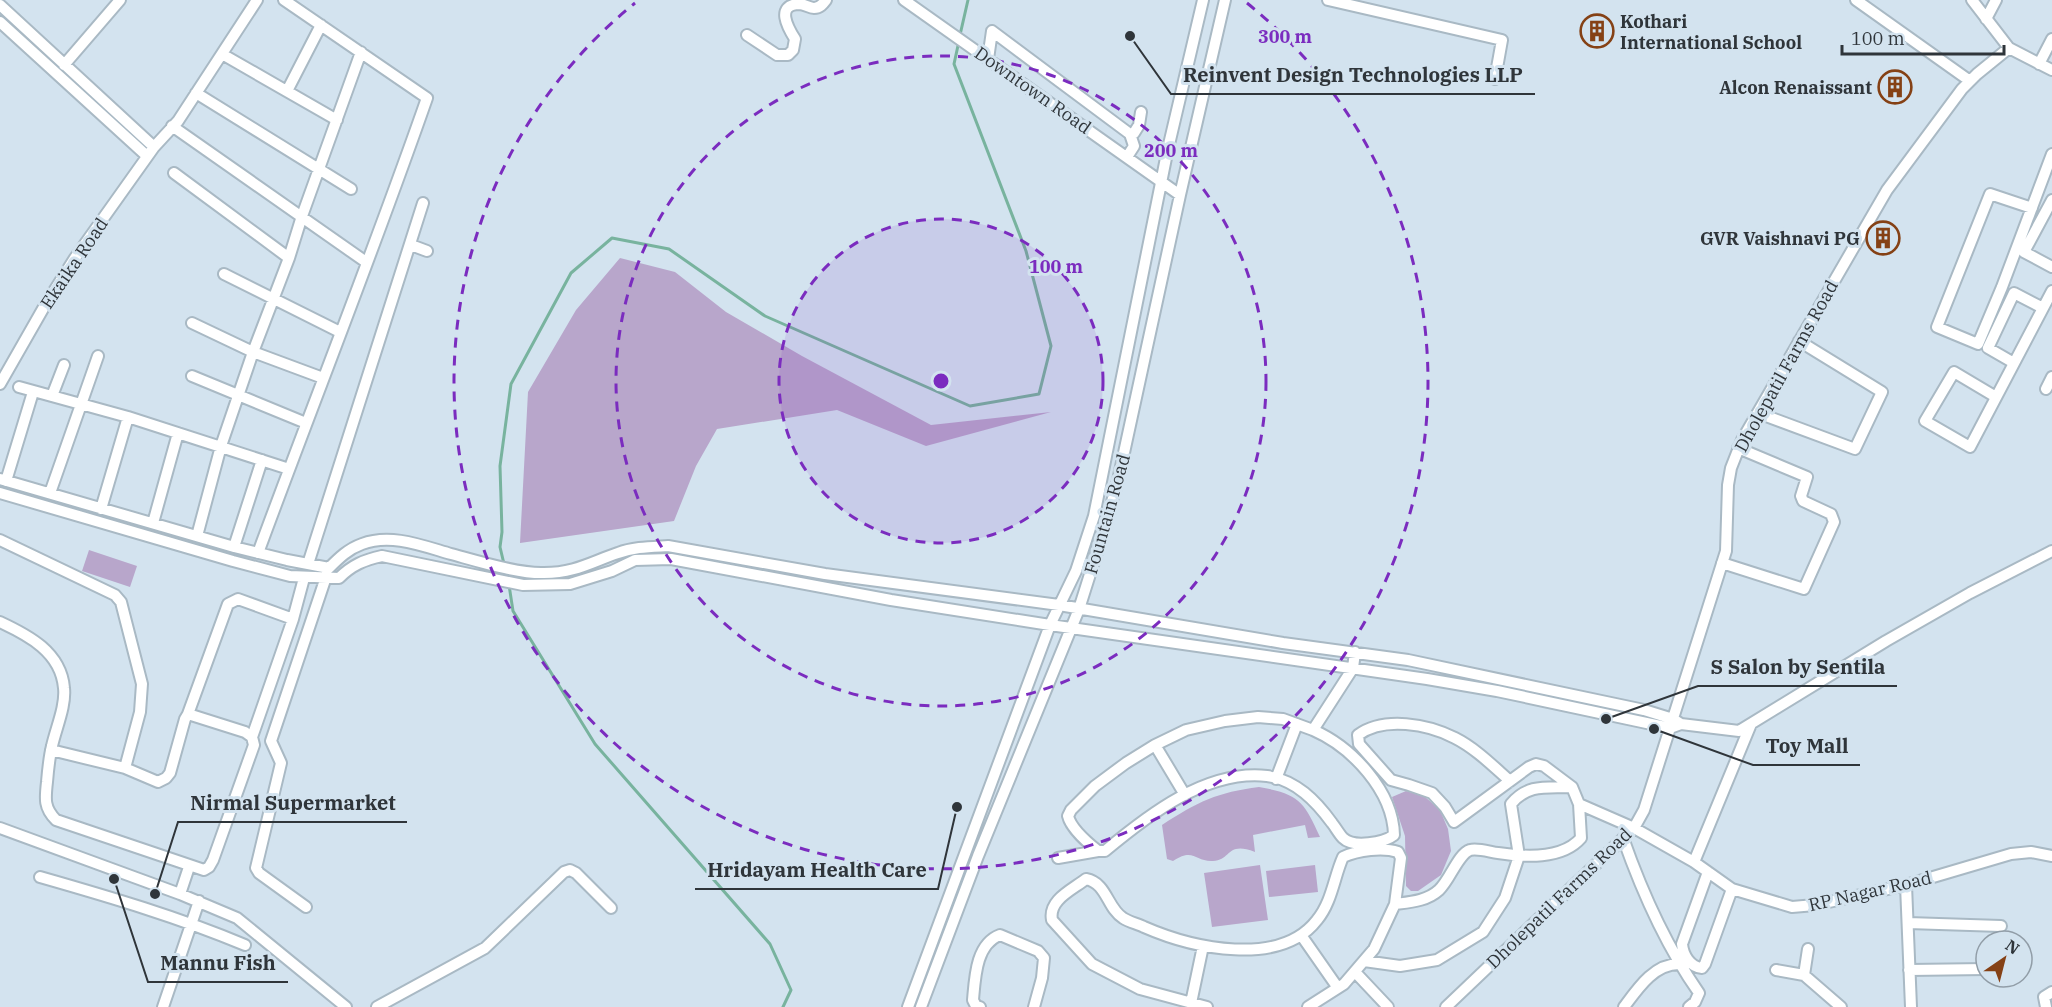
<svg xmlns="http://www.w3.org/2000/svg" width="2052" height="1007" font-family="'IBM Plex Serif',serif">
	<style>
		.green { fill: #b8a6cb }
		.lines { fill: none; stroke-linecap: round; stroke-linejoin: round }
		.stream { stroke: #78b39e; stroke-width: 3 }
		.minor-casing { stroke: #a9b9c4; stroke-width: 14 }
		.minor { stroke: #fff; stroke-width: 10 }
		.ring { fill: none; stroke: #7b2cbf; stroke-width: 3; stroke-dasharray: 10 8 }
		.labels { text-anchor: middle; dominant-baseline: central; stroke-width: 6; stroke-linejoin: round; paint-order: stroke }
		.poi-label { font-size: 18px; font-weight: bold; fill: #2f353a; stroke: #d3e3ef; text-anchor: end }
		.street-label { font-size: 18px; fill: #2f353a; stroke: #d3e3ef }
		.centre { fill: #7b2cbf; stroke: #d3e3ef; stroke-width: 3 }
		.ring-label { font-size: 18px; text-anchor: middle; font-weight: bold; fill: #7b2cbf; stroke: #d3e3ef; stroke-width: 6; stroke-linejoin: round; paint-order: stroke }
		.leader { fill: none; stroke: #2f353a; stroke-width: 2 }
		.callout-dot { fill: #2f353a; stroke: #d3e3ef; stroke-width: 2 }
		.callout-label { font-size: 20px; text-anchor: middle; font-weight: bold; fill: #2f353a; stroke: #d3e3ef; stroke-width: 6; stroke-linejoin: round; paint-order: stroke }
	</style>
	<rect width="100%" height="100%" fill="#d3e3ef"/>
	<!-- green -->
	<path class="green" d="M620,258L675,272L726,312L802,356L931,425L1051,412L926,446L837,410L717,429L696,466L674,521L520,543L528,392L576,310Z
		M89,550L137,566L130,587L82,571Z
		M1259,787C1299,794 1304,801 1320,837L1308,838L1305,825L1253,835L1255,852C1226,841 1232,860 1213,861C1195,862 1194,847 1173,861L1167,859L1162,825C1197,802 1218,792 1259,787Z
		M1406,791L1424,796L1440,810L1448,829L1451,851L1441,875L1418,891H1411L1406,886L1405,836L1392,797Z
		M1260,865L1268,920L1212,927L1204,873Z
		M1315,865L1318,892L1269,897L1266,871Z"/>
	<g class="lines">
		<!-- stream -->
		<path class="stream" d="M960,35L968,0
			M504,564L500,547L502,532L500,466L511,384L571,273L612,238L669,249L765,316L970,406L1039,394L1051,346L1026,251L954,64L959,41
			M509,585L513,611L595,744L770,944L791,990L783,1007"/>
		<!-- minor casing -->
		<g class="minor-casing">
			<path id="minor" d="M904,0L1180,195
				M1328,0L1502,40L1495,79
				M1856,0L1970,81
				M1972,0L2009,48L2052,70
				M0,5L154,147
				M1986,19L1996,0
				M0,22L147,156
				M747,35L777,55H788L793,50L795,39C788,28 775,5 799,4C805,4 809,8 814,8C820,8 823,4 826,0
				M222,54L337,120
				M988,59L992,31L1130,134L1134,133L1139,125L1141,112
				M2039,64L2052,39
				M64,65L120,0
				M287,91L321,25
				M196,93L351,189
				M172,126L366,262
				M1127,157L1134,146L1130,134
				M174,173L289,258
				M2052,200L2024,252L2052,267
				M2032,208L1990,194L1937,327L1978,344L2002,287L2052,154
				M411,245L427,251
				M224,274L340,332
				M192,323L253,352L323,378
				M2014,363L1988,348L2014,293L2043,308
				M192,376L306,423
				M0,384L44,307L75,258L154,147L178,121L257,0
				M19,387L128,417L289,469
				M2046,389L2052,377
				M52,396L64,365
				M1996,397L1954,372L1925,421L1970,447L2052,291
				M1758,413L1855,449L1882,392L1799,341
				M0,479L234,547L287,560L329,568C339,558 348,549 362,544C391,533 423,546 451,554C477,561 519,574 544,573C575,573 591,562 618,553C634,547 651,547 668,546L825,574L1059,605L1283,643L1408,660L1644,710L1673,719L1681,724
				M6,481L33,392
				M0,493L233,561L290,576L339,578C352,565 364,560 382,556L523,585L570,584L612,571L635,560L671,559L891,600L1050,625L1427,679L1497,691L1670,728L1681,724L1739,731L1886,641L1970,593L2052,551
				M50,493L98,356
				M101,509L128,417
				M153,523L178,433
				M197,536L221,446L253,352L289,258L302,216L361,52
				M0,540L115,595L121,602L142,684L140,712L125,768L158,782L166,778L170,773L185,719L188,714L245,732L252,737
				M234,547L262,460
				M258,553C314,401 374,250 427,98L284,0
				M1722,563L1804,589L1834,522L1831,514L1803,501L1801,496L1807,477L1738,448
				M308,564L423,203
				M0,622C28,635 61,652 64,688C66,706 56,728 52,746C49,758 48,770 47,782C45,799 44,808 56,820L204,870L209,867L213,860L254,745L252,737L293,619L304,578
				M188,714L228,604L238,599L293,619
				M1313,730L1283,719L1258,717L1225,721L1186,730L1155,745L1126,763L1095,786L1071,810L1068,816C1071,829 1088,843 1098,851H1105C1148,815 1207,769 1267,776C1296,780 1316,801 1332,823C1336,828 1339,834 1343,838C1353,848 1384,843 1394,835C1393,791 1352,747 1313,730L1353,668L1355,652
				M1155,745L1185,795
				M51,750L125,768
				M1276,779L1297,724
				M1579,804L1634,828L1694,862L1732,889L1792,907L1815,905L1906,885L2011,854L2031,852L2052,856
				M0,828L180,894L237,918L346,1007
				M1623,838C1642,892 1666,946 1699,993L1695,1002L1689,1007
				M1058,858L1098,851
				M1694,862L1751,724
				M1708,872L1682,944C1683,955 1690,967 1702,968L1705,964L1732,889
				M40,877C110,897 178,917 245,945
				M1906,885L1911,1007
				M180,894L189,867
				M1395,904C1411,902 1427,901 1439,890C1450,880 1458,854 1470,850C1478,848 1490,852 1498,853C1524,857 1562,860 1581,838L1579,804L1572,787L1544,766L1536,764L1529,767L1454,822L1445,807L1432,793L1409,785L1391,780L1359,744L1358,735C1384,716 1428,724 1455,738C1475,748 1493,766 1510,781
				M306,907L259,873L256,868L281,763L271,741L327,574
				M1908,923L2001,926
				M1301,935L1338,988
				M1364,961L1400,966L1437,960L1483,932L1505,898L1519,856L1511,804C1528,783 1548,788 1572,787
				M1776,970L1804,975L1841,1007
				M1909,970L1986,969
				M1355,972L1388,1007
				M1804,975L1808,949
				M1191,1003L1203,946
				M163,1007L199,901
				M377,1007L485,948L564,872L570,870L576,873L611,908
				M908,1007L1050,625L1076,571L1094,516L1167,153L1203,0
				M921,1007L978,856L1079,609L1097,552L1117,485L1180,195L1225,0
				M980,1007L976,1006L973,1000C975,977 976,944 1000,935L1038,951L1044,958L1042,978L1034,1007
				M1207,1007L1140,989L1092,964L1052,920C1048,900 1072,890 1086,879C1107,883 1107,908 1123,918C1129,922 1138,924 1144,927C1192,948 1280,968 1317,920C1332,902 1334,877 1343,857C1358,850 1383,847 1398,852L1401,858L1395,904L1374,949L1344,984L1308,1007
				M1446,1007L1634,828L1644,810L1726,551L1728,485L1731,468L1742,440L1887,190L1962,89L1977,74L2009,48
				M1624,1007C1638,988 1654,964 1679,964
				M2046,1007L2044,997L2052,992"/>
		</g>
		<!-- minor -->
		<use href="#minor" class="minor"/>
	</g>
	<!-- distance rings -->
	<circle cx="941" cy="381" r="162" fill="#7b2cbf" fill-opacity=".12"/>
	<g class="ring">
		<circle cx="941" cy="381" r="162"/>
		<circle cx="941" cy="381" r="325"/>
		<path d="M1247 3A487 487 0 1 1 635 3"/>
	</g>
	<!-- icons -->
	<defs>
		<g id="building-ring" transform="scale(1.725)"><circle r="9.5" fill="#d3e3ef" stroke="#854115" stroke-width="1.5"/><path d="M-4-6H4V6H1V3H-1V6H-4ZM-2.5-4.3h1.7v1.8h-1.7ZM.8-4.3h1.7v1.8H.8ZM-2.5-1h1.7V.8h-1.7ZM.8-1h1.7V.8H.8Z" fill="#854115"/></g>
	</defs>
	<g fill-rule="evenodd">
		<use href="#building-ring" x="1597" y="31"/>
		<use href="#building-ring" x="1895" y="87"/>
		<use href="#building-ring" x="1883" y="238"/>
	</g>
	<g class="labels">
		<!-- poi labels -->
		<g class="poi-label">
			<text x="1620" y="21" text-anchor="start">Kothari<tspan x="1620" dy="21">International School</tspan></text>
			<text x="1872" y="87">Alcon Renaissant</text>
			<text x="1860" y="238">GVR Vaishnavi PG</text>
		</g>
		<!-- street labels -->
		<g class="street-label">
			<text transform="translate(1033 90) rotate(35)">Downtown Road</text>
			<text transform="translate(74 263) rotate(-56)">Ekaika Road</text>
			<text transform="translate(1786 366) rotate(-61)">Dholepatil Farms Road</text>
			<text transform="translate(1107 514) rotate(-74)">Fountain Road</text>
			<text transform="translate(1870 891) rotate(-13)">RP Nagar Road</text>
			<text transform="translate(1559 898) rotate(-44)">Dholepatil Farms Road</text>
		</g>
	</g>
	<circle cx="941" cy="381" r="9" class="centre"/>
	<g class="ring-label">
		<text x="1285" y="43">300 m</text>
		<text x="1171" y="157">200 m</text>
		<text x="1056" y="273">100 m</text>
	</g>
	<!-- callouts -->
	<path class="leader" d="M1130 36L1171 94H1535M1606 719L1698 686H1897M1654 729L1753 765H1860M155 894L178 822H407M957 807L938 889H695M114 879L148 982H288"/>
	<g class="callout-dot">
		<circle cx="1130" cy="36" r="6"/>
		<circle cx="1606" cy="719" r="6"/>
		<circle cx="1654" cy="729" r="6"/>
		<circle cx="155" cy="894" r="6"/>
		<circle cx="957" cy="807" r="6"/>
		<circle cx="114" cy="879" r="6"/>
	</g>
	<g class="callout-label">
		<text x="1353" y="82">Reinvent Design Technologies LLP</text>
		<text x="1798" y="674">S Salon by Sentila</text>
		<text x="1807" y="753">Toy Mall</text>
		<text x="293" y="810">Nirmal Supermarket</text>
		<text x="817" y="877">Hridayam Health Care</text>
		<text x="218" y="970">Mannu Fish</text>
	</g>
	<!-- north arrow -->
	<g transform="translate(2004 959) rotate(35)"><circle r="28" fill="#d3e3ef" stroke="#919da7" stroke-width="1.5"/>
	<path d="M0-4.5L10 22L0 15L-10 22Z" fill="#854115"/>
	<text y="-9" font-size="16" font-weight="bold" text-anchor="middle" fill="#2f353a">N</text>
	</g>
	<!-- scale -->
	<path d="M1842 45v9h162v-9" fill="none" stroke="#2f353a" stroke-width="3"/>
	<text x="1851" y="45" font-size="18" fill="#2f353a" stroke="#d3e3ef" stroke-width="4.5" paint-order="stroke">100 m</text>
</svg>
